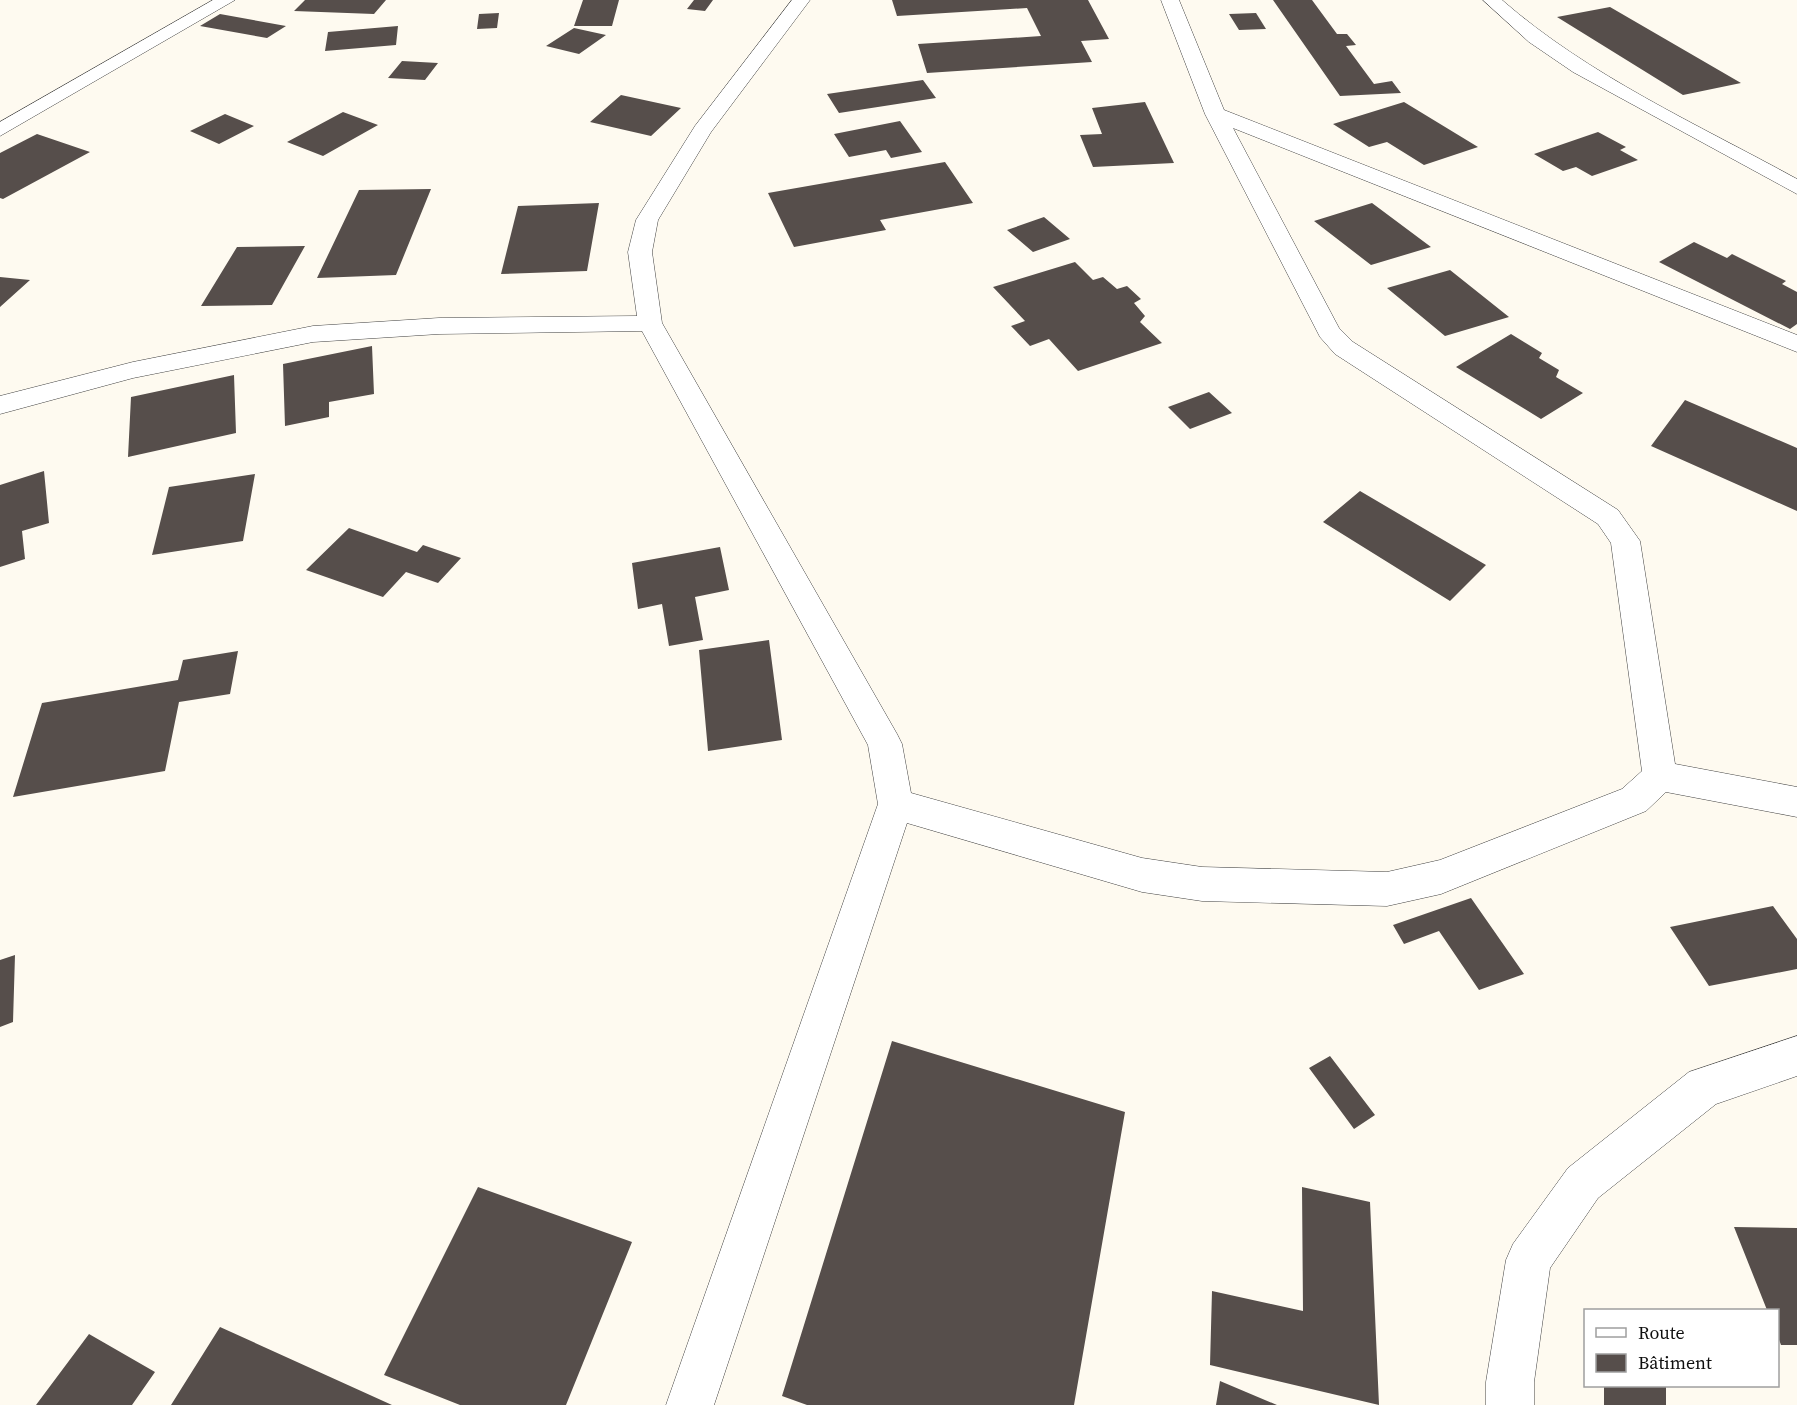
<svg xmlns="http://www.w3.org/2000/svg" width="1797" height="1405" font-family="'Source Serif 4',serif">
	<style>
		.building { fill: #564e4b }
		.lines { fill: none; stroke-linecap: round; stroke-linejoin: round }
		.minor-casing { stroke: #414141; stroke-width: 1 }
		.minor { fill: #fff; fill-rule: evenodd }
	</style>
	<rect width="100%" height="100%" fill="#fefaf0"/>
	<!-- building -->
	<path class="building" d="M305,0H386L374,14L294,11Z
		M583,0H619L612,26H574Z
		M694,0H713L705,11L687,9Z
		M892,0H1088L1109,39L1081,41L1092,62L927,73L918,44L1041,36L1027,8L897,16Z
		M1273,0H1312L1337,34H1347L1356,45L1346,46L1374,84L1392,81L1401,93L1340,96Z
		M1610,7L1741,83L1683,95L1557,17Z
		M499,13L497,28L477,29L479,14Z
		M1256,13L1266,29L1239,30L1229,14Z
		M220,14L286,26L267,38L200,26Z
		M398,26L396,45L325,51L328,32Z
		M574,28L606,35L579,54L546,46Z
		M402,61L438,63L425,80L388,78Z
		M923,80L936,98L839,113L827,94Z
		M621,95L681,108L651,136L590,122Z
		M1145,102L1174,163L1093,167L1080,135L1102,134L1092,108Z
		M1404,102L1478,147L1424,165L1387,142L1369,147L1333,124Z
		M343,112L378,125L323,156L287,142Z
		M225,114L254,126L219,144L190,131Z
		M900,121L922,152L891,158L886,150L849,157L834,134Z
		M1598,132L1626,147L1620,150L1638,160L1592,176L1576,167L1563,171L1534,154Z
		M37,134L90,152L3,199L0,198V153Z
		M945,162L973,203L880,220L886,230L794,247L768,193Z
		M431,189L396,275L317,278L359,190Z
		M599,203L587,271L501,274L518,206Z
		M1372,203L1431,247L1371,265L1314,221Z
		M1044,217L1070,239L1033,252L1007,230Z
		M1694,242L1727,258L1732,254L1786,281L1782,284L1797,292V324L1790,329L1659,262Z
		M305,246L272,305L201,306L237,247Z
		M1075,262L1093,280L1103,277L1117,289L1127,286L1141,299L1134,303L1145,316L1140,322L1162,343L1078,371L1049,339L1030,346L1011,326L1025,321L993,287Z
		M1450,270L1509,317L1445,336L1387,288Z
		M0,277L30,280L0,307Z
		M1511,334L1542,353L1539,358L1559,370L1556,377L1583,393L1541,419L1456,367Z
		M372,346L374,394L329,402V417L285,426L283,364Z
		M234,375L236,433L128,457L131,397Z
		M1209,392L1232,413L1190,429L1168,407Z
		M1685,400L1797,448V511L1651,446Z
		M44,471L49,523L22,531L25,559L0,567V485Z
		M255,474L243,541L152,555L169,487Z
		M1360,491L1486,565L1450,601L1323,522Z
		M349,528L417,552L423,545L461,558L438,583L406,572L383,597L306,570Z
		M720,547L729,590L695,597L703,640L669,646L662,604L638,609L632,563Z
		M769,640L782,740L708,751L699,650Z
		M238,651L230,694L179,702L165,771L13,797L42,703L178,680L183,660Z
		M1471,898L1524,974L1479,990L1439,931L1404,944L1393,925Z
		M1773,906L1797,939V969L1709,986L1670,927Z
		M15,955L13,1022L0,1027V960Z
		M892,1041L1125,1112L1074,1405H807L782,1396Z
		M1330,1056L1375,1115L1354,1129L1309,1068Z
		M478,1187L632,1242L566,1405H460L384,1375Z
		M1302,1187L1370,1202L1379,1405L1210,1365L1212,1291L1303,1311Z
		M1734,1227L1797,1228V1345H1781L1778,1337V1310H1767Z
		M220,1327L392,1405H171Z
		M89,1334L155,1372L132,1405H36Z
		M1220,1381L1277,1405H1216Z
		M1604,1386H1666V1405H1604Z"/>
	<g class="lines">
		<!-- minor casing -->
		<g class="minor-casing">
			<path id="minor" d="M213,0H235L0,136V122Z
				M792,0H810L711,132L658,220L652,252L662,323L897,734L902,744L911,793L1142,858L1202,867L1387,872L1440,860L1622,789L1642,771L1611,543L1598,524L1335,354L1320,337L1205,114L1161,0H1179L1224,110L1797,335V352L1233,128L1339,328L1353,342L1618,510L1640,541L1675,764L1797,787V817L1666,792L1646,811L1441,894L1387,906L1202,901L1142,892L907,823L714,1405H666L878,804L868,745L642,331L439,334L313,342L133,378L0,414V396L133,362L313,326L439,318L637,316L628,252L636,220L695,126Z
				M1483,0H1502C1589,76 1697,124 1797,179V194L1573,72L1529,42Z
				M1797,1036V1076L1716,1104L1598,1198L1550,1268L1534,1382V1405H1486V1382L1506,1260L1513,1244L1568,1168L1689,1072Z"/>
		</g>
		<!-- minor -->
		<use href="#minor" class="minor"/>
	</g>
	<!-- legend -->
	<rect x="1584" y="1309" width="195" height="78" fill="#ffffff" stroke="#9f9f9f" stroke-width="1.5"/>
	<rect x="1596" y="1328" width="30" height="9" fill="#ffffff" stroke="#9f9f9f" stroke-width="1.5"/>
	<text x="1638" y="1339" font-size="18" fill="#0e0e0e">Route</text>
	<rect x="1596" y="1354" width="30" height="18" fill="#564e4b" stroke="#9f9f9f" stroke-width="1.5"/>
	<text x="1638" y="1369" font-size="18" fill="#0e0e0e">Bâtiment</text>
</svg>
